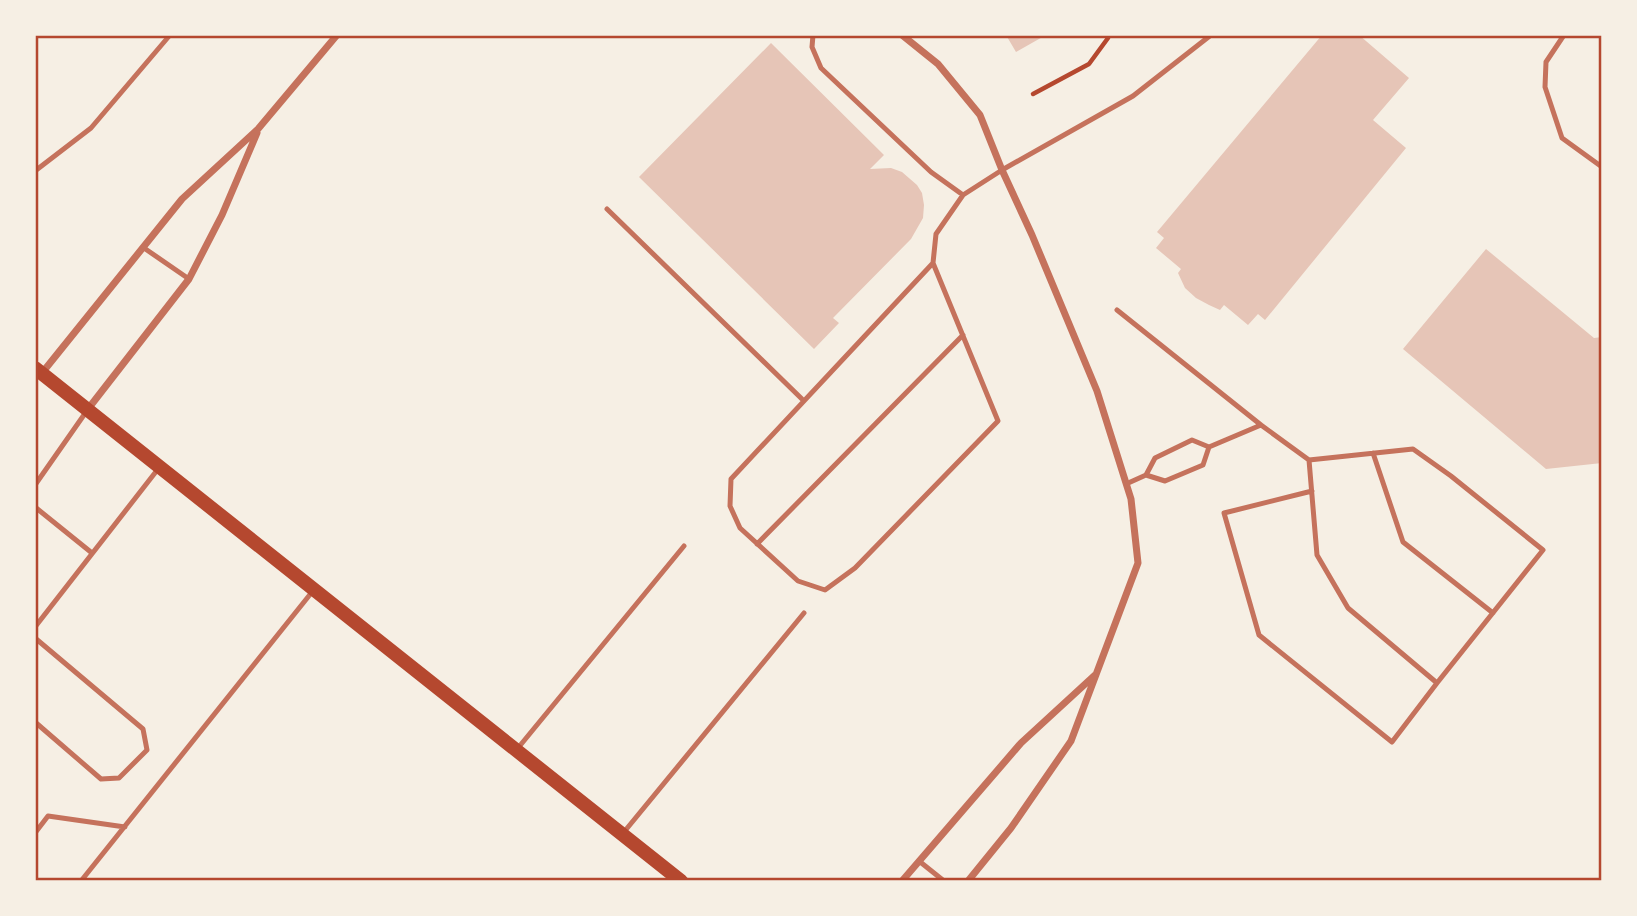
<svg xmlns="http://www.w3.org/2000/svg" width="1637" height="916" font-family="Signika,sans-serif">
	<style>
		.building { fill: #e6c5b7 }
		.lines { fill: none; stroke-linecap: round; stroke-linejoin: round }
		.path { stroke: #b5482f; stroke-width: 4.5 }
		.service { stroke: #c5725c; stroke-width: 5 }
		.minor { stroke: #c5725c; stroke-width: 7 }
		.secondary { stroke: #b5482f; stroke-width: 14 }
		.neatline { fill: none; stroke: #b5482f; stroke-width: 2.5 }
	</style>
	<rect width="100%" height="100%" fill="#f6efe4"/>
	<!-- building -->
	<path class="building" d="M1006,35H1046L1016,52Z
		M1322,35H1359L1409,78L1373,120L1406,148L1265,320L1258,314L1248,325L1224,305L1220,310L1209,305L1196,298L1185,288L1178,273L1181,269L1156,248L1164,238L1157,232Z
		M771,43L884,155L870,169L891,168L902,172L917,185L922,193L924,205L923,218L911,239L833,318L839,323L814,349L639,177Z
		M1486,249L1594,338L1602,337V463L1546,469L1403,349Z"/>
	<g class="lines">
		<!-- path -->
		<path class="path" d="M1033,94L1089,64L1108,38V35"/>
		<!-- service -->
		<path class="service" d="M813,35L812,47L821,68L931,172L963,195
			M1564,35L1546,62L1545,87L1562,138L1602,167
			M35,171L91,128L170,35
			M607,209L804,401
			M144,248L189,279
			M933,263L998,421L855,568L825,590L798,581L740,528L730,506L731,479L933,263L936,234L963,195L1002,170L1133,96L1211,35
			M1117,310L1261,425
			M1373,453L1403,542L1493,613
			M1146,475L1165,481L1203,465L1209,447L1261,425L1309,460L1413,449L1451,476L1543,550L1437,683L1348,608L1317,555L1309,460
			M1126,484L1146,475L1155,458L1192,440L1209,447
			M35,485L86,412
			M1312,491L1224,513L1259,635L1392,742L1437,683
			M35,507L92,553
			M757,544L963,335
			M35,627L158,469
			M35,638L143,729L147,750L119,778L101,779L35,722
			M518,748L684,546
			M624,832L804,613
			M35,833L48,816L125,827
			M919,861L944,881
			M81,881L312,592"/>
		<!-- minor -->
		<path class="minor" d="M902,35L938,64L980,115L1002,170L1032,235L1097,391L1131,499L1138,563L1071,741L1011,828L968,881
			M42,373L182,199L258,129L337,35
			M88,409L189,279L222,215L257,133
			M902,881L1021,743L1095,675"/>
		<!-- secondary -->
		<path class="secondary" d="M35,368L681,881"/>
	</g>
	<!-- border -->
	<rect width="1637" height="916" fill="none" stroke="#f6efe4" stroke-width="74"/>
	<rect x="37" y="37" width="1563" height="842" class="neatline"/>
</svg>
